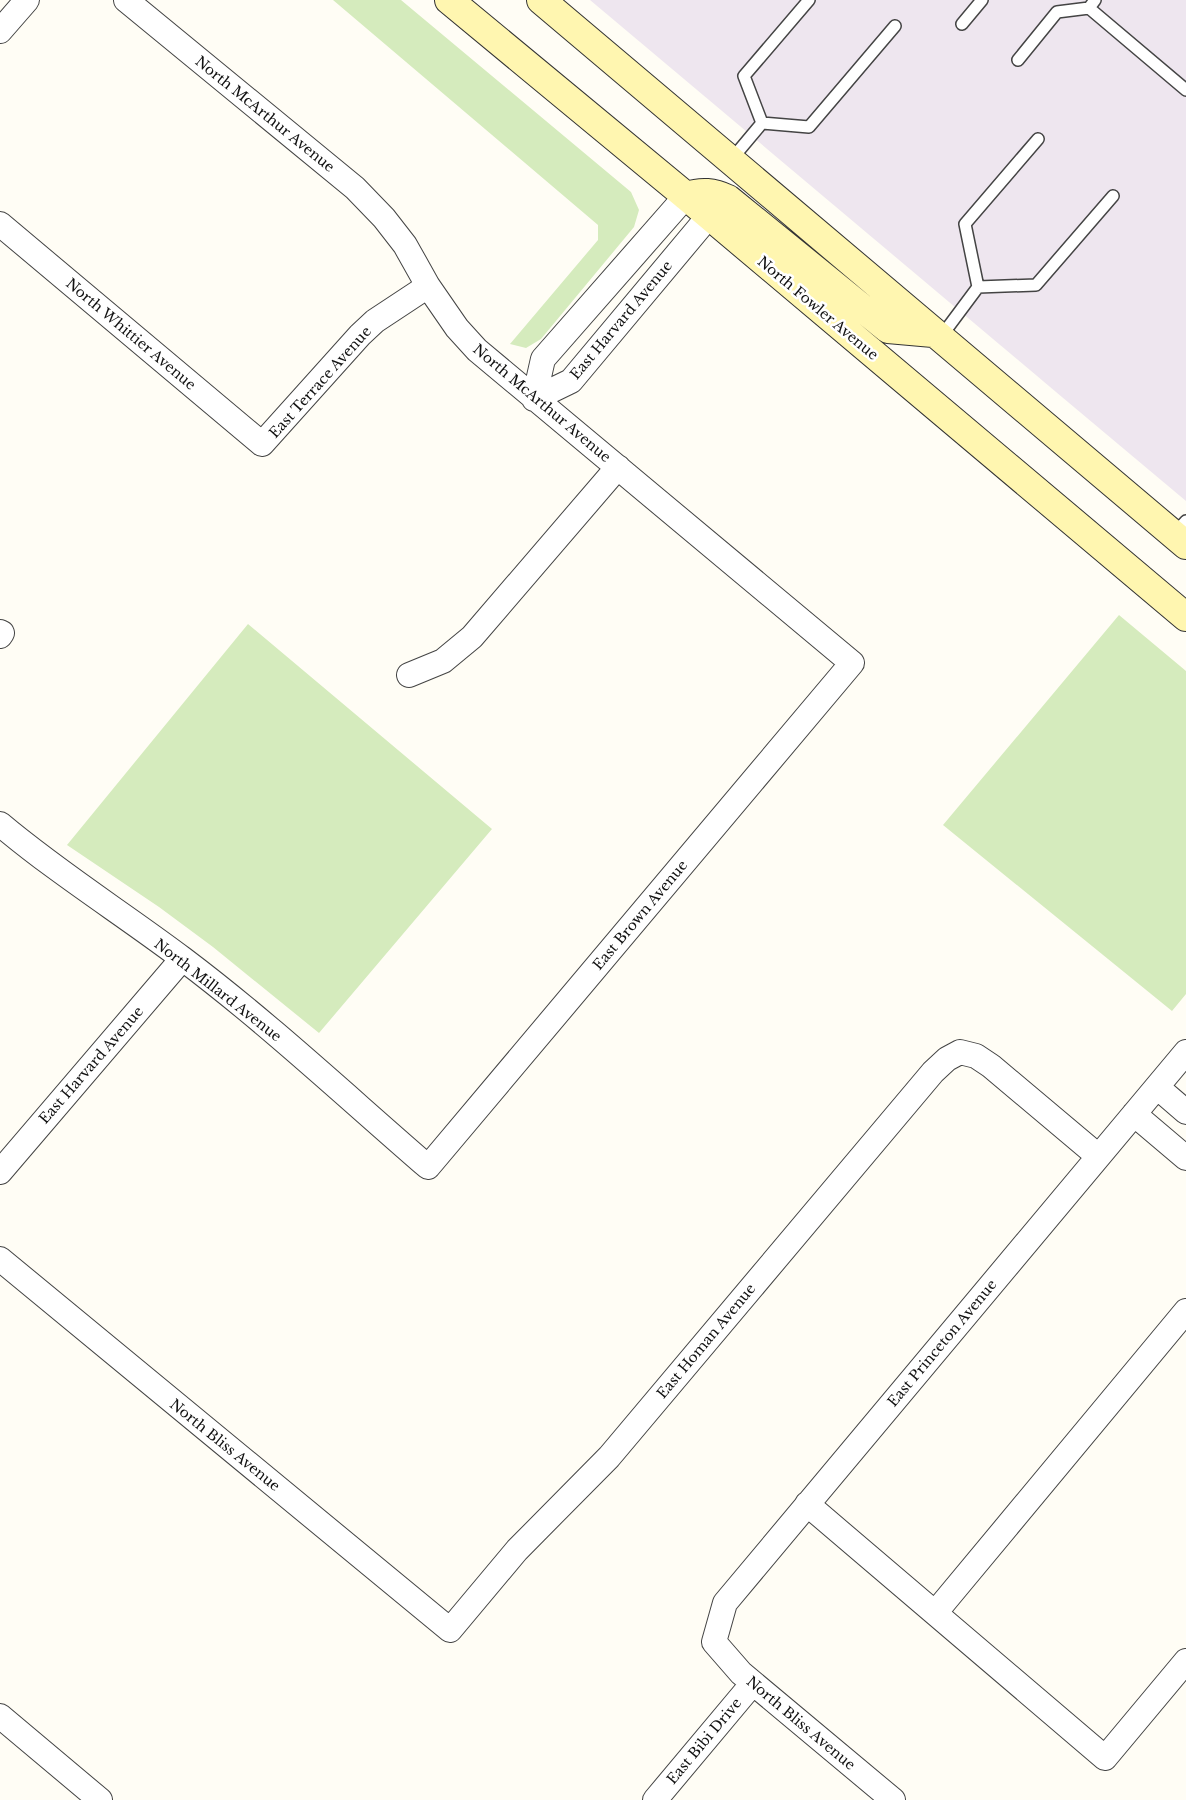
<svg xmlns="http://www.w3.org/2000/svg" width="1186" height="1800" font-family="'Libre Baskerville',serif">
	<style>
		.industrial { fill: #eee6ef }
		.green { fill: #d5ebbd }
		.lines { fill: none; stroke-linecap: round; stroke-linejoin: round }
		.lane-casing { stroke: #444; stroke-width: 14 }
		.street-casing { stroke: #444; stroke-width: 26 }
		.secondary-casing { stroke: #333; stroke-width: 30 }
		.lane { stroke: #fff; stroke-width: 11 }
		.street { stroke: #fff; stroke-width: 24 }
		.secondary { stroke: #fff6b0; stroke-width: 28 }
		.labels { text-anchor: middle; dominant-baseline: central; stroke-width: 5; stroke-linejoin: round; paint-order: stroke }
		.street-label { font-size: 14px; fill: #111; stroke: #fff }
	</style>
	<rect width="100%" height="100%" fill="#fffdf5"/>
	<!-- industrial -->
	<path class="industrial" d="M590,0H1186V501L1056,392Z"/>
	<!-- green -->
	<path class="green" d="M333,0H401L631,192L639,210L634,227L541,339L526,348L510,344L598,240V225Z
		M1119,615L1186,671V994L1172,1011L943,825Z
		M248,624L492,829L319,1033L213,947L159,907L67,845Z"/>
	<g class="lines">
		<!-- lane casing -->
		<g class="lane-casing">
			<path id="lane" d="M1089,8L1186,90
				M962,24L982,0
				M1018,60L1057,12L1089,8L1095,0
				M762,123L809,127L895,26
				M731,160L762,123L744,76L809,0
				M978,287L965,224L1038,139
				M940,338L978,287L1036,285L1113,196
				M1173,535L1186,521"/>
		</g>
		<!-- street casing -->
		<g class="street-casing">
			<path id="street" d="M0,31L27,0
				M0,224L262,444L360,335L375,321L428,286
				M534,399L543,359L686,196
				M534,399L571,381L709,216
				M0,632L2,633L0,636
				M409,675L443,661L472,637L618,467
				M0,824C58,873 122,913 183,959C268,1023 347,1097 428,1167L852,663L477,350L457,328L428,286L405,245L384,218L355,188L126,0
				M1157,1087L1186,1112
				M1134,1114L1186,1158
				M0,1172L182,959
				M0,1259L450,1630L517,1550L609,1457L933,1072L947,1059L960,1052L976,1056L991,1066L1098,1156
				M807,1504L1105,1758L1186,1661
				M935,1613L1186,1311
				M0,1716L100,1800
				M655,1800L753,1683
				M893,1800L741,1673L714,1642L725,1603L1186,1052"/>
		</g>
		<!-- secondary casing -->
		<g class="secondary-casing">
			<path id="secondary" d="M449,0L686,196L1186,617
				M541,0L1186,545
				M686,196C702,191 713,192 728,199L888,329L933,333"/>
		</g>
		<!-- lane -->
		<use href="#lane" class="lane"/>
		<!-- street -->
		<use href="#street" class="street"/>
		<!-- secondary -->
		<use href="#secondary" class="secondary"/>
	</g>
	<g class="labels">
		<!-- street labels -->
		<g class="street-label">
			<text transform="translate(265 114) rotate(39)">North McArthur Avenue</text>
			<text transform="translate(818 308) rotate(40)">North Fowler Avenue</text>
			<text transform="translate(621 320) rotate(-50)">East Harvard Avenue</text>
			<text transform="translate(131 334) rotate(40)">North Whittier Avenue</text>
			<text transform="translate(320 382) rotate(-48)">East Terrace Avenue</text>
			<text transform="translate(542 403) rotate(40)">North McArthur Avenue</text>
			<text transform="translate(640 915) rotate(-50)">East Brown Avenue</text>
			<text transform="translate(218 990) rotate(38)">North Millard Avenue</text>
			<text transform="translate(91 1065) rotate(-49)">East Harvard Avenue</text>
			<text transform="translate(706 1341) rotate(-50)">East Homan Avenue</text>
			<text transform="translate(942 1343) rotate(-50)">East Princeton Avenue</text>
			<text transform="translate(225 1445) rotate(39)">North Bliss Avenue</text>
			<text transform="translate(801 1723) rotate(40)">North Bliss Avenue</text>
			<text transform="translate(704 1741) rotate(-50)">East Bibi Drive</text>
		</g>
	</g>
</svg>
